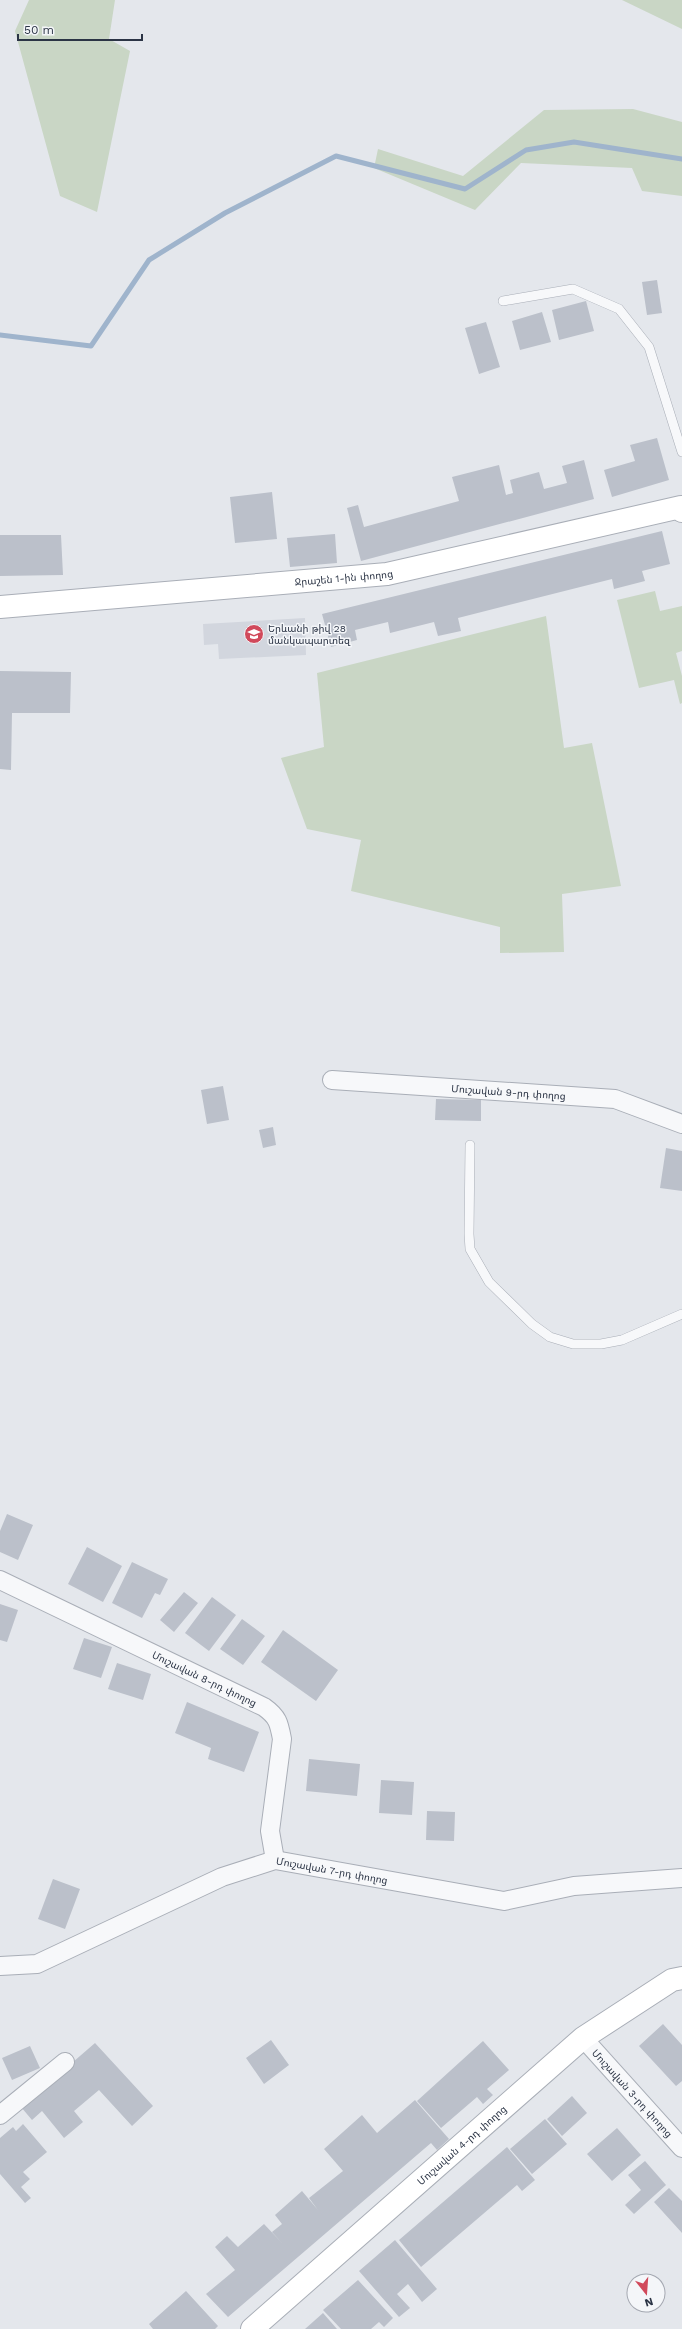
<svg xmlns="http://www.w3.org/2000/svg" width="682" height="2329" font-family="'Work Sans','Noto Sans Armenian',sans-serif">
	<style>
		.built { fill: #d2d6de }
		.green { fill: #c9d6c5 }
		.lines { fill: none; stroke-linecap: round; stroke-linejoin: round }
		.stream { stroke: #9fb4cc; stroke-width: 5 }
		.building { fill: #bbc0ca }
		.lane-casing { stroke: #a9aeb7; stroke-width: 10 }
		.street-casing { stroke: #a9aeb7; stroke-width: 20 }
		.secondary-casing { stroke: #a9aeb7; stroke-width: 24 }
		.lane { stroke: #f7f8fa; stroke-width: 9 }
		.street { stroke: #f7f8fa; stroke-width: 18 }
		.secondary { stroke: #fff; stroke-width: 22 }
		.labels { text-anchor: middle; dominant-baseline: central; stroke-width: 3; stroke-linejoin: round; paint-order: stroke }
		.street-label { font-size: 10px; fill: #2b3445; stroke: #f4f6f9 }
		.poi-label { font-size: 10px; fill: #2b3445; stroke: #f4f6f9; text-anchor: start }
	</style>
	<rect width="100%" height="100%" fill="#e4e7ec"/>
	<!-- built -->
	<path class="built" d="M305,618L306,655L219,659L218,644L204,645L203,624Z"/>
	<!-- green -->
	<path class="green" d="M29,0H115L109,39L130,51L97,212L60,196L15,31Z
		M622,0H682V29Z
		M633,109L682,122V196L642,191L632,168L521,163L475,210L374,168L378,149L463,176L544,110Z
		M655,591L660,611L682,606V651L676,653L682,676V703L680,704L674,680L639,688L617,600Z
		M546,616L564,748L592,743L621,886L562,894L564,952L500,953V927L351,891L361,840L307,829L281,758L324,747L317,673Z"/>
	<g class="lines">
		<!-- stream -->
		<path class="stream" d="M0,335L91,346L149,260L225,213L336,156L465,189L526,150L574,142L682,159"/>
	</g>
	<!-- building -->
	<path class="building" d="M657,280L662,313L647,315L642,282Z
		M586,301L594,331L559,340L552,310Z
		M542,312L551,342L520,350L512,321Z
		M486,322L500,367L479,374L465,328Z
		M657,438L669,480L612,497L604,470L635,461L630,445Z
		M584,460L594,499L361,561L347,508L358,505L364,527L459,501L452,477L499,465L506,495L513,493L510,480L539,472L544,489L567,483L562,466Z
		M272,492L277,539L235,543L230,497Z
		M662,531L670,564L642,571L645,581L614,589L612,579L458,618L461,631L438,636L434,622L390,633L388,622L355,630L357,640L331,647L322,614Z
		M335,534L337,563L290,567L287,538Z
		M0,535H61L63,575L0,576Z
		M0,671L71,672L70,713H12L11,770L0,769Z
		M223,1086L229,1120L207,1124L201,1090Z
		M436,1099L481,1100V1121L435,1120Z
		M273,1127L276,1145L263,1148L259,1130Z
		M666,1148L682,1151V1191L660,1188Z
		M7,1514L33,1525L18,1560L0,1552V1531Z
		M87,1547L122,1566L103,1602L68,1584Z
		M132,1562L168,1579L160,1595L155,1593L142,1618L112,1603Z
		M184,1592L198,1603L174,1632L160,1620Z
		M212,1597L236,1615L209,1651L185,1633Z
		M0,1604L18,1610L7,1642L0,1640Z
		M242,1619L265,1636L243,1665L220,1649Z
		M283,1630L338,1670L316,1701L261,1662Z
		M84,1638L112,1647L101,1678L73,1669Z
		M117,1663L151,1674L143,1700L108,1689Z
		M187,1702L259,1732L244,1772L208,1759L211,1748L175,1733Z
		M309,1759L360,1764L357,1796L306,1791Z
		M381,1780L414,1782L412,1815L379,1813Z
		M427,1811L455,1812L454,1841L426,1840Z
		M53,1879L80,1889L65,1929L38,1919Z
		M663,2024L682,2045V2081L676,2086L639,2046Z
		M271,2040L289,2065L264,2084L246,2058Z
		M483,2041L509,2070L487,2089L493,2095L483,2104L477,2097L441,2128L417,2101Z
		M95,2043L153,2106L132,2126L99,2090L74,2111L83,2122L64,2138L42,2111L32,2120L21,2107Z
		M30,2046L40,2068L12,2080L2,2058Z
		M572,2096L587,2113L562,2136L547,2119Z
		M415,2100L449,2139L437,2150L431,2143L228,2317L206,2294L235,2270L215,2247L227,2236L238,2247L264,2224L282,2243L272,2232L282,2224L275,2215L302,2191L318,2210L309,2198L343,2171L324,2149L362,2115L377,2133Z
		M545,2119L567,2144L532,2174L510,2149Z
		M23,2124L47,2152L23,2172L30,2179L21,2187L31,2198L25,2203L0,2174V2138L13,2127L16,2131Z
		M617,2128L641,2155L612,2181L587,2154Z
		M507,2147L535,2180L522,2191L517,2185L421,2267L399,2240Z
		M645,2161L666,2185L634,2214L625,2205L641,2190L628,2175Z
		M669,2188L682,2201V2233L654,2202Z
		M395,2240L437,2289L422,2302L408,2284L397,2294L410,2308L399,2317L359,2271Z
		M358,2280L393,2318L384,2327L379,2322L371,2329H341L323,2310Z
		M186,2291L218,2326L215,2329H153L149,2324Z
		M323,2313L337,2329H305Z"/>
	<g class="lines">
		<!-- lane casing -->
		<g class="lane-casing">
			<path id="lane" d="M503,301L573,289L619,309L649,347L682,452
				M470,1145L469,1234L470,1249L489,1282L532,1324L550,1337L573,1344H601L622,1340L682,1314"/>
		</g>
		<!-- street casing -->
		<g class="street-casing">
			<g id="street">
				<path id="s1" d="M332,1080L615,1099L682,1124"/>
				<path id="s2" d="M0,1580L264,1707C278,1717 279,1723 282,1739L270,1831L275,1860"/>
				<path id="s3" d="M0,1966L37,1964L222,1877L275,1860L504,1901L574,1886L682,1878"/>
				<path id="s4" d="M583,2038L682,2148"/>
				<path d="M0,2115L65,2062"/>
			</g>
		</g>
		<!-- secondary casing -->
		<g class="secondary-casing">
			<g id="secondary">
				<path id="s5" d="M0,607L387,574L681,507L682,511"/>
				<path id="s6" d="M252,2329L583,2038L672,1980L682,1978"/>
			</g>
		</g>
		<!-- lane -->
		<use href="#lane" class="lane"/>
		<!-- street -->
		<use href="#street" class="street"/>
		<!-- secondary -->
		<use href="#secondary" class="secondary"/>
	</g>
	<!-- icons -->
	<defs>
		<g id="school-disc" transform="scale(1)"><circle r="9.5" fill="#d1495b" stroke="#f4f6f9"/><path d="M0-5L7-2L0 1L-7-2ZM-4 1L0 2.5L4 1V4Q0 6-4 4Z" fill="#fff"/></g>
	</defs>
	<g fill-rule="evenodd">
		<use href="#school-disc" x="254" y="634"/>
	</g>
	<g class="labels">
		<!-- street labels -->
		<g class="street-label">
			<text stroke="none"><textPath href="#s5" startOffset="345">Ջրաշեն 1-ին փողոց</textPath></text>
			<text stroke="none"><textPath href="#s1" startOffset="177">Մուշավան 9-րդ փողոց</textPath></text>
			<text stroke="none"><textPath href="#s2" startOffset="227">Մուշավան 8-րդ փողոց</textPath></text>
			<text stroke="none"><textPath href="#s3" startOffset="355">Մուշավան 7-րդ փողոց</textPath></text>
			<text stroke="none"><textPath href="#s4" startOffset="74">Մուշավան 3-րդ փողոց</textPath></text>
			<text stroke="none"><textPath href="#s6" startOffset="279">Մուշավան 4-րդ փողոց</textPath></text>
		</g>
		<!-- poi labels -->
		<g class="poi-label">
			<text x="268" y="628">Երևանի թիվ 28<tspan x="268" dy="12">մանկապարտեզ</tspan></text>
		</g>
	</g>
	<!-- north arrow -->
	<g transform="translate(646 2293) rotate(163)"><circle r="19" fill="#f4f6f9" stroke="#a4a8b1"/>
	<path d="M0-3L7 15L0 10L-7 15Z" fill="#d1495b"/>
	<text y="-6" font-size="11" font-weight="bold" text-anchor="middle" fill="#2b3445">N</text>
	</g>
	<!-- scale -->
	<path d="M18 34v6h124v-6" fill="none" stroke="#2b3445" stroke-width="2"/>
	<text x="24" y="34" font-size="12" fill="#2b3445" stroke="#f4f6f9" stroke-width="3" paint-order="stroke">50 m</text>
</svg>
